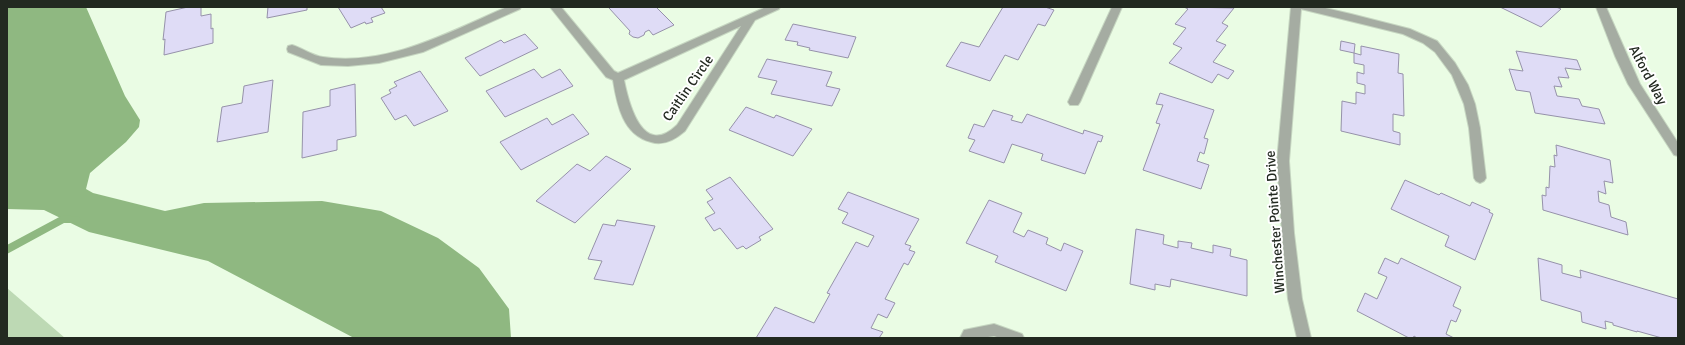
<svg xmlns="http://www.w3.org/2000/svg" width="1685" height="345" font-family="Signika,sans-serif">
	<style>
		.green { fill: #bdd9b4 }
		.water { fill: #8fb881 }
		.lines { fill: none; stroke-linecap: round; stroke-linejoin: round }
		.stream { fill: #8fb881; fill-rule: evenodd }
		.building { fill: #dfdcf6; stroke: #9692aa }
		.minor-casing { stroke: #c6d6c1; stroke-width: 2 }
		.minor { fill: #a5aca2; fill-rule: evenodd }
		.labels { text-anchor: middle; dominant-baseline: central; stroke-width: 4; stroke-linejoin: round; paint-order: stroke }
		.street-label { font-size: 14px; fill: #222920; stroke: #fff }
	</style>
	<rect width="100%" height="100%" fill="#eafce4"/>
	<!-- green -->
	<path class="green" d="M7,288L65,338H7Z"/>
	<!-- water -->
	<path class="water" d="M7,7H86L125,96L140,120L139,127L126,142L90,173L86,189L93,193L165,211L204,203L322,201L381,211L438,238L479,268L509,309L511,338H354L208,261L89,232L44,210L7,209Z"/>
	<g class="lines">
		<!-- stream -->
		<path class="stream" d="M63,215L79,217L81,220L79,223H64L7,254V245Z"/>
	</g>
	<!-- building -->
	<path class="building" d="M188,7H201V16L211,14V29L213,28V43L164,55L165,39L163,40L166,12Z
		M268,7H307V10L267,18Z
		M338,7H381L385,13L371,18L373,22L366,24L365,22L351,28Z
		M612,7H656L674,25L653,35L649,30L645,32L644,35L638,38L633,37L629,34L630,31L609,8Z
		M1003,7H1045L1054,10L1045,26L1038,24L1018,60L1005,55L990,81L946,66L961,42L979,47Z
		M1184,7L1234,8L1222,23L1228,26L1216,41L1226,45L1213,62L1234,71L1228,79L1218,74L1212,83L1169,63L1182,48L1173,44L1186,28L1175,24L1188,9Z
		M1500,7H1556L1561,9L1541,27Z
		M793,24L856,37L848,58L809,50L810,48L797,45L798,42L785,40Z
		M525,34L538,48L480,76L465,58L501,40L504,43Z
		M1341,41L1355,44L1354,53L1340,50Z
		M1361,46L1399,54L1398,73L1403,74L1404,116L1393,114V131L1400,133V145L1341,131L1342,101L1356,104V92L1365,94V85L1357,83V72L1364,74V65L1354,63V53L1361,55Z
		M1516,51L1577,60L1581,70L1565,68L1569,78L1558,77L1562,87L1554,86L1557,96L1579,99L1582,106L1599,109L1605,124L1535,113L1530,92L1516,90L1509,69L1523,71Z
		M767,59L832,72L826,86L840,89L832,106L771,94L777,81L758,77Z
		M534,69L542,78L560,69L573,86L505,117L486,91Z
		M420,71L448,111L414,126L406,115L395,120L381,98L391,93L389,90L397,86L394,82Z
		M273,80L268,132L217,142L222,107L242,103L244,86Z
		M355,84L356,136L337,140V150L302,158L303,112L330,106V90Z
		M1160,93L1214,110L1204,138L1208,139L1204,154L1200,152L1197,161L1209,165L1201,189L1143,170L1160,124L1156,123L1163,105L1156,104Z
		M746,107L774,118L776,115L812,129L793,156L729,130Z
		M993,110L1013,116L1011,120L1022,123L1027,114L1083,134L1084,130L1103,136L1101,142L1098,141L1085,174L1041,160L1043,154L1012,144L1004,163L969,151L975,140L968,138L974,124L984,127Z
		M573,114L589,134L521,170L500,142L547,118L552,125Z
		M1556,145L1610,160L1613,183L1604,181L1606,194L1598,191L1599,202L1609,205L1611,217L1626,222L1628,235L1543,210L1542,195L1546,196V187L1549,188L1550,166L1555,167L1554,155L1557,156Z
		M606,156L631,169L575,223L536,201L577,164L590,171Z
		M730,177L773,229L759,237L761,240L746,249L743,246L737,249L720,228L714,231L705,218L715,213L707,202L713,199L706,190Z
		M1405,180L1439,195L1441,193L1470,206L1472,202L1490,210L1489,212L1493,214L1475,260L1445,246L1449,236L1391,209Z
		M848,192L919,219L905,244L911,246L909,250L915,252L908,265L904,263L885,299L895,303L887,318L878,314L871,328L883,332L879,338H756L775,307L814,323L830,294L827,293L856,242L868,247L874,236L842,223L848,213L838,209Z
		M989,200L1022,213L1013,232L1024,237L1028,230L1048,238L1046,244L1061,251L1064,243L1083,251L1066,291L995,262L998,256L966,243Z
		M617,220L655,226L633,285L594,279L602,261L588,259L603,224L615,226Z
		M1136,229L1164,235L1163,244L1178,248V241L1192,243L1191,248L1213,253V245L1231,249L1230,256L1247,260V296L1171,279L1170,287L1155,284V290L1130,284Z
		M1385,258L1398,264L1401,258L1461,287L1453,306L1461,310L1456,322L1451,320L1446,334L1454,338H1417L1414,336L1413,338H1409L1357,311L1365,293L1377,299L1387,277L1378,273Z
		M1538,258L1562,265V273L1581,278L1580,270L1678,299V338H1662L1637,331V332L1613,325V323L1605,321L1606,329L1582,322L1581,312L1541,300Z"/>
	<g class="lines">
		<!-- minor casing -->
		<g class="minor-casing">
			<path id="minor" d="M507,7H521L520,9L423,52L379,63L348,66L321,65L288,52L287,49L288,46L292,45C302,48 313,56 323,57C387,67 451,31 507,7Z
				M550,7H561L614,71L618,73L766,7H780L779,9L755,20L685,131C676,139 664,146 651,142C623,135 617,105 613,80L606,77ZM741,26L677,125C643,158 629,105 624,80Z
				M1112,7H1122L1080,102L1078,105H1070L1068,102Z
				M1291,7H1321L1351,14L1410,29L1437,41L1455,63L1468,85L1475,104L1480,128L1486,178L1484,181L1480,183L1476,181L1474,178L1469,128L1464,104L1452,75L1435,52L1423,43L1403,34L1301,9L1289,161L1294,233L1302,299L1311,338H1297L1288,299L1282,233L1277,161Z
				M1596,7H1606L1640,84L1678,143V156L1674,155L1628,84L1615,56Z
				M994,324L1022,334L1024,338H1000L994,336L982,338H960L964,330Z"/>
		</g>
		<!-- minor -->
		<use href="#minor" class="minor"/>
	</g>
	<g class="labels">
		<!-- street labels -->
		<g class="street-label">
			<text transform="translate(1648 75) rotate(62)">Alford Way</text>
			<text transform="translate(688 88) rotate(-55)">Caitlin Circle</text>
			<text transform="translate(1275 222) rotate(-94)">Winchester Pointe Drive</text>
		</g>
	</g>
	<!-- border -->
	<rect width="1685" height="345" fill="none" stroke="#222920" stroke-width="16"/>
</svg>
